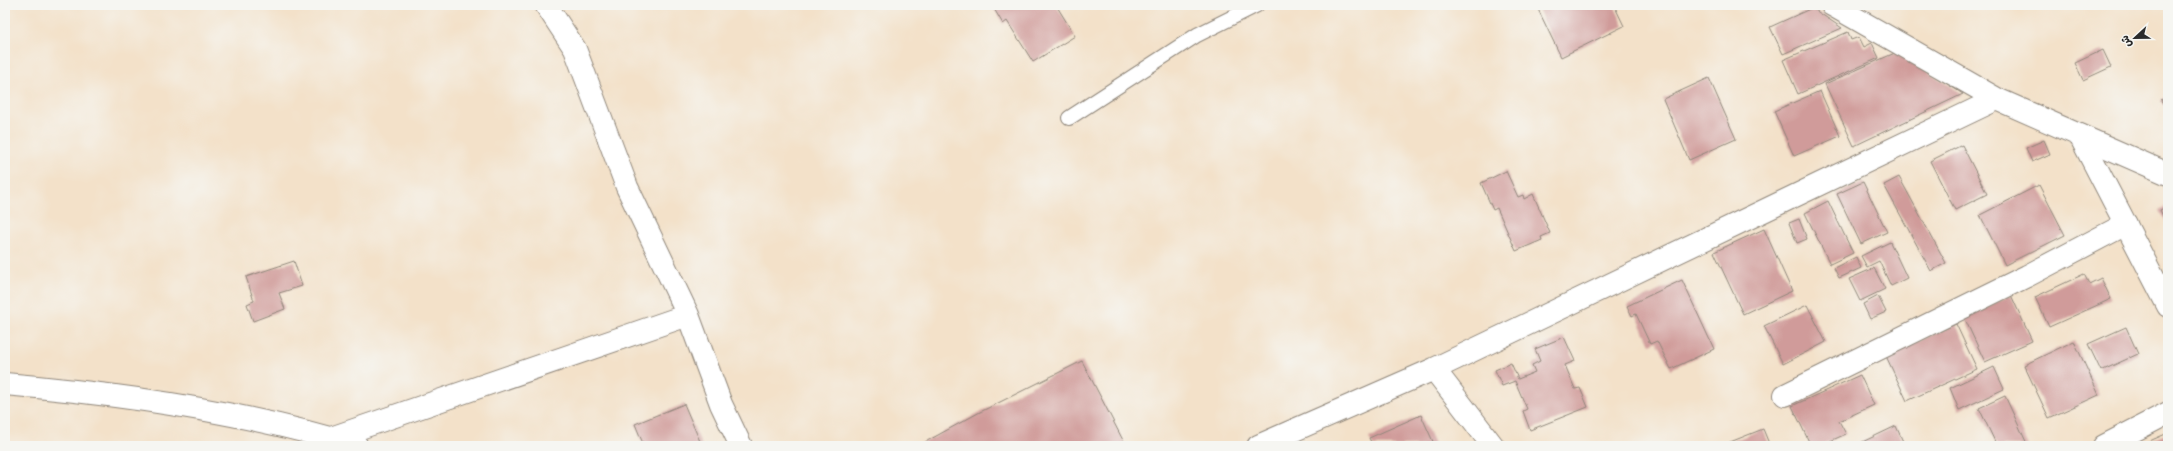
<svg xmlns="http://www.w3.org/2000/svg" width="2173" height="451" font-family="Sriracha,'Playpen Sans Arabic',sans-serif">
	<style>
		.building { fill: #d09b9a }
		.lines { fill: none; stroke-linecap: round; stroke-linejoin: round }
		.service-casing { stroke: #8f867a; stroke-width: 16 }
		.minor-casing { stroke: #8f867a; stroke-width: 24 }
		.tertiary-casing { stroke: #8f867a; stroke-width: 24 }
		.service { stroke: #fff; stroke-width: 14 }
		.minor { stroke: #fff; stroke-width: 22 }
		.tertiary { stroke: #fff; stroke-width: 22 }
	</style>
	<rect width="100%" height="100%" fill="#f6f6f2"/>
	<filter id="ink" filterUnits="userSpaceOnUse"><feTurbulence type="fractalNoise" baseFrequency=".025" numOctaves="2"/><feDisplacementMap in="SourceGraphic" scale="8" xChannelSelector="R" yChannelSelector="G"/><feConvolveMatrix kernelMatrix="1 2 1 2 8 2 1 2 1" color-interpolation-filters="sRGB"/></filter>
	<filter id="wash" filterUnits="userSpaceOnUse"><feTurbulence type="fractalNoise" baseFrequency=".012" numOctaves="4" result="noise"/><feDisplacementMap in="SourceGraphic" scale="16" xChannelSelector="R" yChannelSelector="G"/><feGaussianBlur stdDeviation="0.9" result="paint"/><feColorMatrix in="noise" values="0 0 0 0 0 0 0 0 0 0 0 0 0 0 0 0 0 1.4 0 .05"/><feComposite in="paint" operator="in"/></filter>
	<g filter="url(#wash)">
		<rect width="100%" height="100%" fill="#f3e1c9"/>
		<g id="blocks">
			<!-- building -->
			<path class="building" d="M996,5H1056L1075,36L1033,62L1007,21L1003,24L993,7Z
				M1536,5H1614L1624,26L1561,57Z
				M1812,8L1842,28L1783,54L1770,27Z
				M1848,32L1851,40L1859,37L1864,47L1872,43L1879,58L1798,94L1783,60Z
				M2103,50L2111,67L2083,80L2075,63Z
				M1897,52L1963,94L1854,146L1825,84Z
				M1709,78L1736,139L1689,160L1663,99Z
				M1820,91L1840,136L1794,156L1774,111Z
				M2168,96V112L2161,100Z
				M2044,140L2050,154L2032,162L2026,148Z
				M1962,145L1987,194L1955,210L1930,161Z
				M1506,171L1518,197L1523,195L1524,199L1533,194L1550,233L1541,237L1542,240L1516,251L1497,208L1493,210L1481,183Z
				M1899,177L1946,263L1931,271L1884,185Z
				M1863,182L1887,232L1861,244L1837,194Z
				M2039,185L2065,235L2005,265L1980,215Z
				M1828,201L1853,253L1830,264L1805,213Z
				M2168,206V226L2160,210Z
				M1799,219L1807,239L1797,243L1789,223Z
				M1764,229L1792,291L1743,314L1714,252Z
				M1890,242L1907,278L1891,286L1879,261L1867,267L1861,256Z
				M1856,257L1861,268L1839,278L1834,268Z
				M294,261L302,286L279,293L285,309L253,321L247,304L254,301L246,277Z
				M1874,268L1885,289L1860,301L1849,279Z
				M2084,274L2089,284L2101,278L2111,299L2049,327L2035,297Z
				M1682,280L1714,349L1671,369L1657,341L1650,344L1636,314L1632,316L1627,306Z
				M2011,295L2032,341L1985,362L1964,317Z
				M1878,296L1886,312L1870,319L1863,304Z
				M1807,305L1826,342L1783,364L1764,326Z
				M1956,324L1977,369L1907,401L1886,356Z
				M2126,327L2138,354L2101,371L2088,344Z
				M1564,337L1575,361L1565,365L1575,389L1580,388L1588,407L1530,430L1523,411L1527,409L1515,381L1502,386L1495,370L1511,363L1518,379L1535,372L1532,365L1540,361L1535,349Z
				M2074,341L2099,395L2049,418L2024,365Z
				M1082,361L1126,446H918L980,412Z
				M1994,367L2004,389L1959,410L1950,388Z
				M1860,375L1874,405L1839,421L1846,434L1819,446H1811L1792,406Z
				M2005,396L2028,446H1997L1979,408Z
				M684,404L702,446H644L635,424Z
				M1421,415L1435,446H1373L1369,438Z
				M1896,426L1905,446H1854Z
				M1763,429L1770,446H1720Z
				M2168,433V446H2138Z"/>
		</g>
	</g>
	<g filter="url(#ink)">
		<use href="#blocks" fill-opacity="0" stroke="#8f867a" stroke-width="1"/>
		<g class="lines">
			<!-- service casing -->
			<g class="service-casing">
				<path id="service" d="M1069,118L1197,35L1257,5"/>
			</g>
			<!-- minor casing -->
			<g class="minor-casing">
				<path id="minor" d="M546,5L575,49L627,187L688,315L721,404L741,446
					M1832,5L1997,99L2168,174
					M1434,369L1493,446
					M5,384C120,394 247,412 357,446
					M1785,395L2027,276L2126,224
					M331,438L688,315
					M1258,446L1434,369L1997,99
					M2104,446L2168,413"/>
			</g>
			<!-- tertiary casing -->
			<g class="tertiary-casing">
				<path id="tertiary" d="M2080,136L2168,306"/>
			</g>
			<!-- service -->
			<use href="#service" class="service"/>
			<!-- minor -->
			<use href="#minor" class="minor"/>
			<!-- tertiary -->
			<use href="#tertiary" class="tertiary"/>
		</g>
	</g>
	<!-- margin -->
	<rect width="2173" height="451" fill="none" stroke="#f6f6f2" stroke-width="20"/>
	<!-- north arrow -->
	<g transform="translate(2135 38) rotate(248)" stroke="#f6f6f2" stroke-width="3" paint-order="stroke">
	<path d="M0-3L7 15L0 10L-7 15Z" fill="#2b2b2b"/>
	<text y="-6" font-size="11" font-weight="bold" text-anchor="middle" fill="#2b2b2b">ش</text>
	</g>
</svg>
